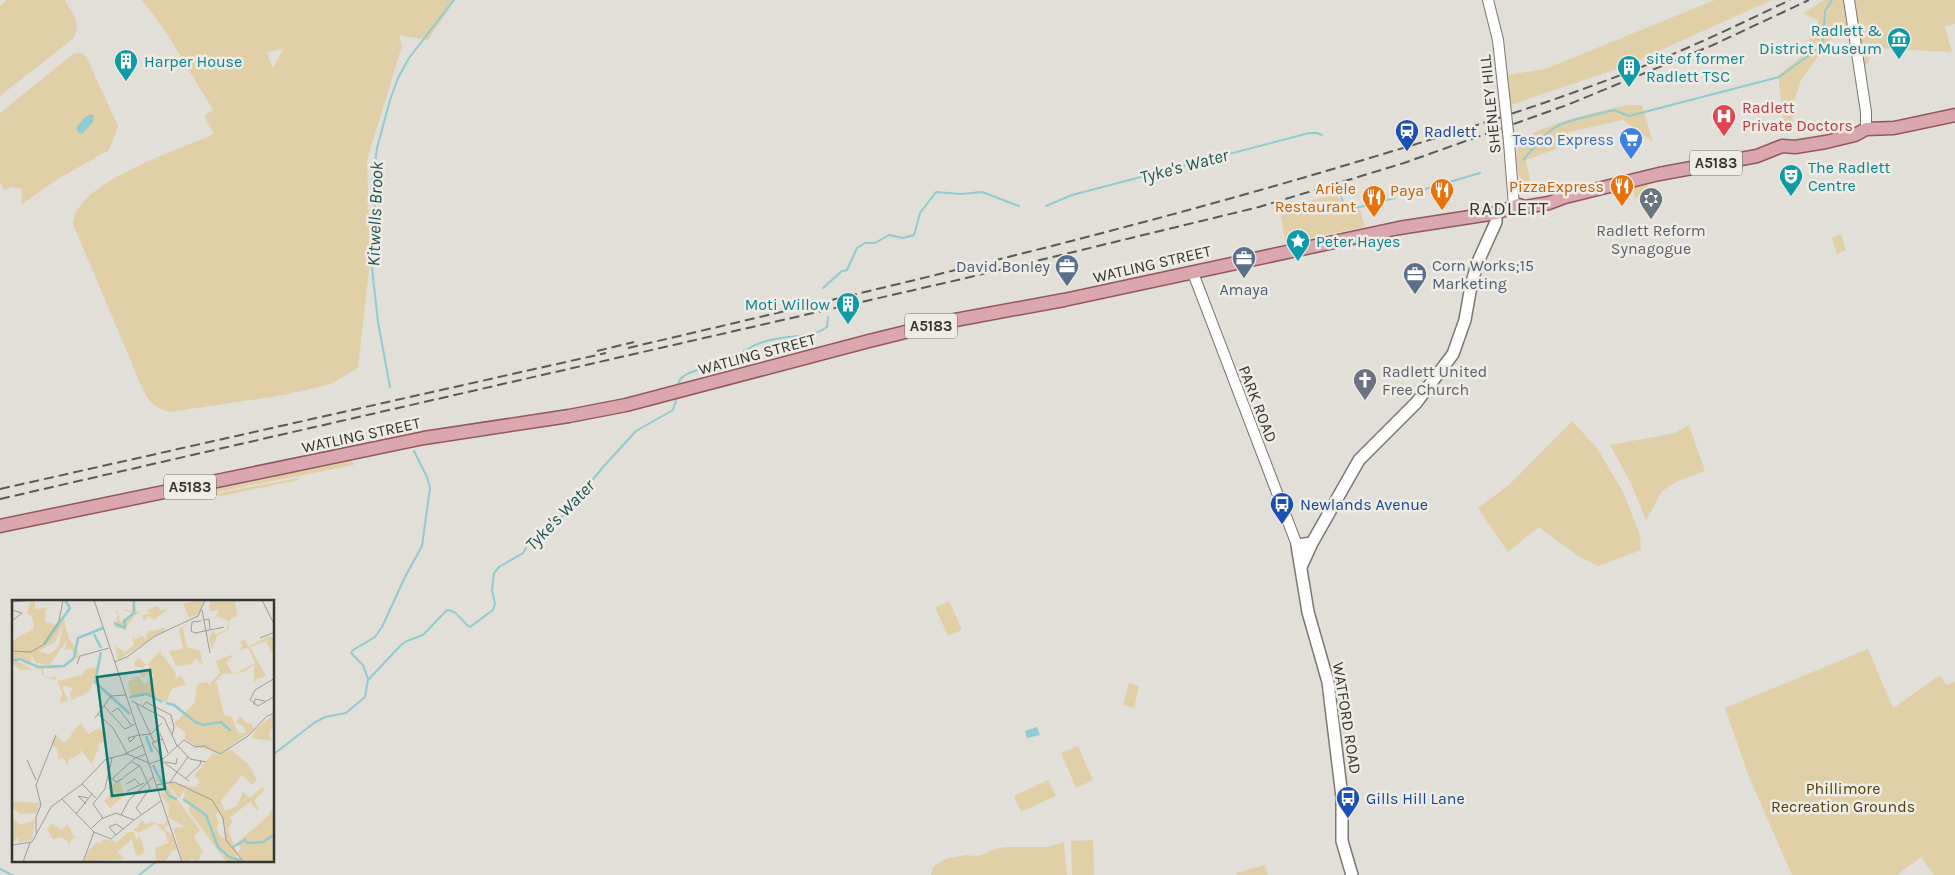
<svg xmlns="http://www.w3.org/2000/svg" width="1955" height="875" font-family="Karla,sans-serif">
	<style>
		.green { fill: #e1cfa7; fill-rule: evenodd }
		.water { fill: #90cbcf }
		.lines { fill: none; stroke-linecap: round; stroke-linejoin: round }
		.stream { stroke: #90cbcf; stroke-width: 2 }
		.tertiary-casing { stroke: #7b7873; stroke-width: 12 }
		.secondary-casing { stroke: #7b7873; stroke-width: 14 }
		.primary-casing { stroke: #8f585e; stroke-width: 15 }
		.tertiary { stroke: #fff; stroke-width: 10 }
		.secondary { stroke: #fff; stroke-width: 11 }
		.primary { stroke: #d9a7ad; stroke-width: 12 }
		.rail { stroke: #5a5956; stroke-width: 2; stroke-dasharray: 10 5; stroke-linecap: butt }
		.tertiary-bridge-casing { stroke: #7b7873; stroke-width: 12; stroke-linecap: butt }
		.tertiary-bridge { stroke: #fff; stroke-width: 10 }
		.labels { text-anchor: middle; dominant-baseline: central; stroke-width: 5; stroke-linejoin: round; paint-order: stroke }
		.shield { fill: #efece6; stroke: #6d6b68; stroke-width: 1 }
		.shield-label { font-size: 15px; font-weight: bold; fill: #353432 }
		.culture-label { font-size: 16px; fill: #0d838f; stroke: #efece6; text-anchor: start }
		.street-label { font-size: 16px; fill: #353432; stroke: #efece6 }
		.health-label { font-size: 16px; fill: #be3a42; stroke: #efece6; text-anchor: start }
		.transit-label { font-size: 16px; fill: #164399; stroke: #efece6; text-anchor: start }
		.shop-label { font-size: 16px; fill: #366cbe; stroke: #efece6; text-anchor: end }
		.food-label { font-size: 16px; fill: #c56008; stroke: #efece6; text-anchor: end }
		.worship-label { font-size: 16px; fill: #5b616d; stroke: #efece6 }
		.service-label { font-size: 16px; fill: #4e5e75; stroke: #efece6; text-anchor: start }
		.park-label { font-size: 16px; fill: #54400b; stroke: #efece6 }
		.water-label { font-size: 18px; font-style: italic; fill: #1f5255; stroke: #efece6 }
		.quarter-label { font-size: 19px; letter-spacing: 1px; fill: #353432; stroke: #efece6 }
		.inset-river { fill: none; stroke: #90cbcf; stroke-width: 2.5 }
		.inset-road { fill: none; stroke: #9d9b96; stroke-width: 1 }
		.view { fill: #0f766e; fill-opacity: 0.15; stroke: #0f766e; stroke-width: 2.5 }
		.inset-edge { fill: none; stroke: #353432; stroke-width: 2.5 }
	</style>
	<rect width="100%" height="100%" fill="#e2dfd9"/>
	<!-- green -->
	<path class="green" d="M7,0H65C73,15 81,22 74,38L0,96V6Z
		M142,0H455L428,40L399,35L402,46L367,160L370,261L358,368L331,384L284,395L170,412C156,408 149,403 143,390L73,224C76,181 180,150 214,134L204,116L213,110L166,32ZM283,49L273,68L267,52Z
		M1715,0H1772L1623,67L1511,105L1507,75L1545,69Z
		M1824,0H1844L1850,35L1831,39L1801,80L1792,108L1793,131L1785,132L1778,75L1799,59L1819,21L1803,13Z
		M1853,0H1955V24L1945,27L1952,52L1872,48L1868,64L1862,65Z
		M81,53L86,56L118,126L109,150L56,180L21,205L22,189L12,187L4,190L0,182V113L73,54Z
		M1628,105H1642L1653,142L1623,120L1569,132L1556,149L1526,160L1531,185H1521C1519,173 1513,155 1520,143C1529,127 1608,109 1628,105Z
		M1647,184L1650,193L1635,198L1632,188Z
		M1337,193L1344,213L1360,209L1365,227L1314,237L1286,247L1280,210Z
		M1841,234L1846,250L1837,254L1832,238Z
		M1572,421L1597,448L1623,492L1640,535L1641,550L1598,566L1578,556L1539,527L1508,552L1478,508L1510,484Z
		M1689,425L1705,471L1676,482L1662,491L1646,520L1631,483L1610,445L1675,433Z
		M350,459L354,465L212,493L211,491L213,488Z
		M298,478L299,480L221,496L213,494Z
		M949,601L962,630L948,636L935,607Z
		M1868,649L1893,708L1940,675L1946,685L1955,682V875H1934L1921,857L1897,875H1792L1749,777L1725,708Z
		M1129,683L1139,686L1134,708L1123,705Z
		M1078,746L1093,780L1076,788L1061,753Z
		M1048,780L1056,796L1021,812L1014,796Z
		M1093,840L1094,875H1072L1071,841Z
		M1064,842L1067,875H931L933,867L945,859L966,855L975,856L985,854L992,850L1004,847H1048Z
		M1265,865L1268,875H1237L1236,873Z"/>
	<!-- water -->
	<path class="water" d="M91,114L94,116L93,122L82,134L78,132L76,128L84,118Z
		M1037,727L1040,735L1027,738L1025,731Z"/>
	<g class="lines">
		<!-- stream -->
		<path class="stream" d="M1523,160L1546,134L1559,125L1573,120L1614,110L1629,116L1779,77L1823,45L1825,11L1832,0
			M1415,192L1480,173
			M1341,196L1344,206L1352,209L1395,198
			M1046,206L1072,195L1309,133H1317L1322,135
			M823,288L842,271L847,270L857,248L865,243H875L889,235L903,238L914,235L920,213L936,192L961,194L982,192L1019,206
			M678,385C679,381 680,378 684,376C694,369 710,368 721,363C735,357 748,347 763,342C782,335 813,338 827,327L828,317
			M390,387L378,322L372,268L376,215L372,185L377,148L390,100L398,78L409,58L454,0
			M368,679L363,665L351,653L353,650L375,637L382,627L405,577L422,546L430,488L427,477L414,451
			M274,754L314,723L325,717L346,713L365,697L368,680L401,645L407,641L423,635L447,610C458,610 461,622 470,627L493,610L495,604L492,590L494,573L499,567L523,553L528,544L542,530L560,519L604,466L636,431L673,410L677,397
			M0,869L12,875
			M139,875L157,861"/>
		<!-- tertiary casing -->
		<g class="tertiary-casing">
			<path id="tertiary" d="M1488,0L1498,40L1505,104
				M1849,0L1866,112V129
				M1509,142L1514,206
				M1193,273L1297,545"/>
		</g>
		<!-- secondary casing -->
		<g class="secondary-casing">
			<path id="secondary" d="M1312,543L1297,545L1308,612L1328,682L1342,797V841L1352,875
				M1301,567L1312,543L1359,460L1416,403L1453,354L1465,320L1471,286L1477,264L1496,222V213"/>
		</g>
		<!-- primary casing -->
		<g class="primary-casing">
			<path id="primary" d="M0,526L424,438L569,416L626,405L869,341L950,321L1064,300L1399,228L1496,213L1519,205L1524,207L1549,203L1565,197L1659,174L1757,156L1782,146L1795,147L1826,142L1855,135L1866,129L1894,128L1955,115"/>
		</g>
		<!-- tertiary -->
		<use href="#tertiary" class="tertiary"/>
		<!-- secondary -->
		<use href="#secondary" class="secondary"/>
		<!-- primary -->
		<use href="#primary" class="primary"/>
		<!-- rail -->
		<path class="rail" d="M628,348C862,293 1096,239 1326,171C1431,140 1537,108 1639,68C1690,48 1740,24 1790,0
			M597,351L634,342
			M0,489L606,353
			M0,499L962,279L1259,207L1404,163L1567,105L1713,45L1809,0"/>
		<!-- tertiary-bridge casing -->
		<g class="tertiary-bridge-casing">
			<path id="tertiary-bridge" d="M1505,104L1509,142"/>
		</g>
		<!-- tertiary-bridge -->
		<use href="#tertiary-bridge" class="tertiary-bridge"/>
	</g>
	<!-- icons -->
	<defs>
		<g id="museum-pin" transform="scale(1.25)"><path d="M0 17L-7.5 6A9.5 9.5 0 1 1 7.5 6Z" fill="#0f9aa8" stroke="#efece6"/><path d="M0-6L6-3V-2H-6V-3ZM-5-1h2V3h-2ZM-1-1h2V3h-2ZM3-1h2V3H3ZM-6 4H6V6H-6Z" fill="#fff"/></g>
		<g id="building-pin" transform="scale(1.25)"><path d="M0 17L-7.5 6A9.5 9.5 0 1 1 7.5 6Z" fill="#0f9aa8" stroke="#efece6"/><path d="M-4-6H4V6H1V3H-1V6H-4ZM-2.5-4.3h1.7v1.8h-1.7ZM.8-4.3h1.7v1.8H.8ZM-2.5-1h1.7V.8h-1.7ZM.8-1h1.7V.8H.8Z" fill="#fff"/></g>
		<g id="hospital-pin" transform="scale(1.25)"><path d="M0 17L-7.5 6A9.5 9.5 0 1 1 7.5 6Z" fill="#e0444e" stroke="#efece6"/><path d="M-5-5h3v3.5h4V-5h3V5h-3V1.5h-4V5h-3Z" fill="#fff"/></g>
		<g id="station-pin" transform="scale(1.25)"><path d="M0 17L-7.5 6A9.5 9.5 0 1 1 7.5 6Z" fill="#1a4fb4" stroke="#efece6"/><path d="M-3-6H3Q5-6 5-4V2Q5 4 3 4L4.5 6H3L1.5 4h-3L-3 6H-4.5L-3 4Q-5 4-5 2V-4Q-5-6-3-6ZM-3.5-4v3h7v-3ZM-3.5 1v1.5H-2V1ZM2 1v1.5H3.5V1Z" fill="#fff"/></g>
		<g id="supermarket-pin" transform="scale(1.25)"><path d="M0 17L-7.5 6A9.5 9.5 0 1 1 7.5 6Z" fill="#3f7fe0" stroke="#efece6"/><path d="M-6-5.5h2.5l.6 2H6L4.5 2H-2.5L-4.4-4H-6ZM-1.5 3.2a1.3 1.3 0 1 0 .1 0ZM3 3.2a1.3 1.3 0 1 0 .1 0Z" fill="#fff"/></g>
		<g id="theatre-pin" transform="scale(1.25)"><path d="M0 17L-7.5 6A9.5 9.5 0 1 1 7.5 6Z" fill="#0f9aa8" stroke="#efece6"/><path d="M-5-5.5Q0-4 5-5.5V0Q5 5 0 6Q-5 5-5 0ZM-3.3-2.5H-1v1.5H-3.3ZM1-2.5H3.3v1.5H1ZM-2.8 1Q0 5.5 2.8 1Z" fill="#fff"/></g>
		<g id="restaurant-pin" transform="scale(1.25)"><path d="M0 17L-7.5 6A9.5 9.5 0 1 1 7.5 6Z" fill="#e8710a" stroke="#efece6"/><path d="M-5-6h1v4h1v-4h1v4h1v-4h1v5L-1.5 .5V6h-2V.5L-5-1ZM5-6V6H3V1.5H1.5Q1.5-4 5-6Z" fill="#fff"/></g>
		<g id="synagogue-pin" transform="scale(1.25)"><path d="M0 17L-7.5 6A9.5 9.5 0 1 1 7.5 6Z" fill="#6b7280" stroke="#efece6"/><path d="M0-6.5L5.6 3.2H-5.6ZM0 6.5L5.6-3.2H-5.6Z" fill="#fff"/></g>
		<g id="sight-pin" transform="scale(1.25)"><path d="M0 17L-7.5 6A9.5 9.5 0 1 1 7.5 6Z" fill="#0f9aa8" stroke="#efece6"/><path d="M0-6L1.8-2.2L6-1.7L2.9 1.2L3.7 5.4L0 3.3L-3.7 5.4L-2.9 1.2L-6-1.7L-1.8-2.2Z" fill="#fff"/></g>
		<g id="office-pin" transform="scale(1.25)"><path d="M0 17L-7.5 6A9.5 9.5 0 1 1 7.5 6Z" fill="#5c6f8a" stroke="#efece6"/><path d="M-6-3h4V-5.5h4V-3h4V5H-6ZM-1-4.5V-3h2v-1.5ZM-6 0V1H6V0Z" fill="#fff"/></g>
		<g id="church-pin" transform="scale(1.25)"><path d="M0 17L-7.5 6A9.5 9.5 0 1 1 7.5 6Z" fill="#6b7280" stroke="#efece6"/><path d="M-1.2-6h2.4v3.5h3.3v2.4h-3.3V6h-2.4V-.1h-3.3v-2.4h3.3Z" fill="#fff"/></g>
		<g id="bus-pin" transform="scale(1.25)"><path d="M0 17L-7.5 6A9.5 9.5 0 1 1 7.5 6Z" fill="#1a4fb4" stroke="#efece6"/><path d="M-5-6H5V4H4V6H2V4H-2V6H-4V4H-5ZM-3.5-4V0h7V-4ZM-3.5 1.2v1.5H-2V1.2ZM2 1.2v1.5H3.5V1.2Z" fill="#fff"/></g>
	</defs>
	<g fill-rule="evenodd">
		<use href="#museum-pin" x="1899" y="39"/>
		<use href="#building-pin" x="126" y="61"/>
		<use href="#building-pin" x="1629" y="67"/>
		<use href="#hospital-pin" x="1724" y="116"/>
		<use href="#station-pin" x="1407" y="131"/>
		<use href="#supermarket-pin" x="1631" y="139"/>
		<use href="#theatre-pin" x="1791" y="176"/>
		<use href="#restaurant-pin" x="1622" y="186"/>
		<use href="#restaurant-pin" x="1442" y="190"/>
		<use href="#restaurant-pin" x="1374" y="197"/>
		<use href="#synagogue-pin" x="1651" y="199"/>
		<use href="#sight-pin" x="1298" y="241"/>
		<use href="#office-pin" x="1244" y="258"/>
		<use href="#office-pin" x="1067" y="266"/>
		<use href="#office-pin" x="1415" y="274"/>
		<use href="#building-pin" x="848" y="304"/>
		<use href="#church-pin" x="1365" y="380"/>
		<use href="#bus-pin" x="1282" y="504"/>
		<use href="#bus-pin" x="1348" y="798"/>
	</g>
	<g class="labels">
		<!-- shield labels -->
		<g class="shield">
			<rect x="1690" y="150.5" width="52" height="25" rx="4"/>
			<rect x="905" y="313.5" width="52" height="25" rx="4"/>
			<rect x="164" y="474.5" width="52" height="25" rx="4"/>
		</g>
		<g class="shield-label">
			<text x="1716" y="163">A5183</text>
			<text x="931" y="326">A5183</text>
			<text x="190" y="487">A5183</text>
		</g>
		<!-- culture labels -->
		<g class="culture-label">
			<text x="1882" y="30" text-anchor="end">Radlett &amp;<tspan x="1882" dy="18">District Museum</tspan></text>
			<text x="1646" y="58">site of former<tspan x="1646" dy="18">Radlett TSC</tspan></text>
			<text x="144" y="61">Harper House</text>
			<text x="1808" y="167">The Radlett<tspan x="1808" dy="18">Centre</tspan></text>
			<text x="1316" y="241">Peter Hayes</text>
			<text x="830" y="304" text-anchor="end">Moti Willow</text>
		</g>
		<!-- street labels -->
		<g class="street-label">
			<text transform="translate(1490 104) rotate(-96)">SHENLEY HILL</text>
			<text transform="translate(1152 264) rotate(-13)">WATLING STREET</text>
			<text transform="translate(757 354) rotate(-15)">WATLING STREET</text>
			<text transform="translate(1258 404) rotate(69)">PARK ROAD</text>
			<text transform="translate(361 435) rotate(-12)">WATLING STREET</text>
			<text transform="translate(1347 718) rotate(81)">WATFORD ROAD</text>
		</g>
		<!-- health labels -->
		<g class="health-label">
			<text x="1742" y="107">Radlett<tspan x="1742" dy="18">Private Doctors</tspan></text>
		</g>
		<!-- transit labels -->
		<g class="transit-label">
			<text x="1424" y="131">Radlett</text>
			<text x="1300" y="504">Newlands Avenue</text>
			<text x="1366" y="798">Gills Hill Lane</text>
		</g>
		<!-- shop labels -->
		<g class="shop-label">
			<text x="1614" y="139">Tesco Express</text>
		</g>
		<!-- food labels -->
		<g class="food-label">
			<text x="1604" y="186">PizzaExpress</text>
			<text x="1356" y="188">Ariele<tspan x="1356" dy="18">Restaurant</tspan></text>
			<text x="1424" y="190">Paya</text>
		</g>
		<!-- worship labels -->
		<g class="worship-label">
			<text x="1651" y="230">Radlett Reform<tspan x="1651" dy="18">Synagogue</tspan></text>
			<text x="1382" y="371" text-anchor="start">Radlett United<tspan x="1382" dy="18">Free Church</tspan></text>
		</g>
		<!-- service labels -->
		<g class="service-label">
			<text x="1432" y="265">Corn Works;15<tspan x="1432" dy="18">Marketing</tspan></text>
			<text x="1050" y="266" text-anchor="end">David Bonley</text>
			<text x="1244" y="289" text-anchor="middle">Amaya</text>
		</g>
		<!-- park labels -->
		<g class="park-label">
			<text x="1843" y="788">Phillimore<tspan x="1843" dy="18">Recreation Grounds</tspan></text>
		</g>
		<!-- water labels -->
		<g class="water-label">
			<text transform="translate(1184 166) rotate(-15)">Tyke's Water</text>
			<text transform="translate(375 214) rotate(-88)">Kitwells Brook</text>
			<text transform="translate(560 515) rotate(-46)">Tyke's Water</text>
		</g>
		<!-- quarter labels -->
		<g class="quarter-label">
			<text x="1509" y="209">RADLETT</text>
		</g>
	</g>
	<!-- overview -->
	<g transform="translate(12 600)">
		<rect width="262" height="262" fill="#e2dfd9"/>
		<path d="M123,0L120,6L129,15L124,14L113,29L103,28L106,14L103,10L106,11L108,22L117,18L121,12L113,11L111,9L120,11V4ZM185,0H192L188,13L172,20L177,17L171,4ZM199,0H223L225,16L218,19L216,30L205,36L200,49L197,39L200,31L204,34L214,30L217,21L204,16L207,10L197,11ZM18,1H23V9L36,8L33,11V22L45,25L49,17L52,19L56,36L68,56L65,59L59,49L53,50L55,41L37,65L24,63L18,54L20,63L15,65L8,59L4,60L19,69L46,66L49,68L31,69L32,75L36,78L43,76L45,80L36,79L30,75L29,69L9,70L0,64L3,62L0,61V41L22,28L20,16L15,14ZM51,24L47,45L41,52L36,54L26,51L43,42ZM146,5L148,11L157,8L142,20L136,16L132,21L130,15L142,13H136V10ZM176,24L171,28L175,47L188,51L191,65L183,58L180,64L164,66L157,51L171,49L167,29ZM152,28L153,30L106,60L103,46L113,52L122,45L120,35L123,39L130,36L134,39L135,32ZM255,37H262V52H259L254,41L238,47L254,76L245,79L242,83V64L234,71L222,74L243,63L236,48L228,50L231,44L227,42L233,39L236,47ZM149,50V56L151,55L164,73L163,79L169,76L174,84L160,89L154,102L143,101L139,95H119L116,82L126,76L133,84L142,76L139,72L130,78L127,72L130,70L135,74L131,68L122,66L123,61L127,58L134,65L131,68L139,71L136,64ZM222,54L214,63L221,74H210L202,84L205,83L212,115L220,117L226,133H234L232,127L224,122L228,116L236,124L239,123L242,130L208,153L185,147L172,138L174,133L162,124L183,102L185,84L195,82L199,86L198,83L208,73L204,61ZM88,67L77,92L60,100L58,94L61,88L53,86L50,87L56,100L48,103L50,92L45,81L71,75L73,69ZM262,114V125L257,134L260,141L240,138L243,130ZM54,121L63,129L69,123L76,134L87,128L93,134L95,143H87L86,149L89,150H86L80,163L85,171L70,152L69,146V153L57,160L56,165L51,158L47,159L45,149L39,144L44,135L52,143L57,138L63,129ZM218,149L236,164L245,180L240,185L230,175L209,201L213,211L225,206L231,192L238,198L250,187L253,190L242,201L247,208L245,210L238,202L217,218L221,220L216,230L226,255L223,258L228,257L232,262H214L210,256L212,253L209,255L177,211L178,204L172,198L173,189L167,198L154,182L143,163L155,182L183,187L188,182L182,176L201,153L207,155ZM207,212L213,224L214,239L208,236L205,228L207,222L203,215ZM108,180L112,196L98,208L92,201L100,193L95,188ZM144,180L147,179L151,180L188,230L182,237L192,253L188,255V262L187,257L186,262L179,258V262H171L161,228L173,227L156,217L157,206L148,194L152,192L150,183ZM0,201L28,203V206H24L27,209L24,213L9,214L1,209ZM259,209H260L262,212V262L232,261L225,252L229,249L225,243L257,215L258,210L261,211ZM0,218L8,225L23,220L20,240L7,242L5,238L0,244ZM155,219L157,226H153V230L160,235L165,249L160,251L153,262H144L143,248L156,243L153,232L144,224L126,233L121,229L125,228L129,220L134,224L140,222L152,225ZM40,224L50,230L56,224L62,237H66L59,239L58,245L50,237L41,239L35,229ZM116,232H122L124,239L128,237L133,252L126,256L123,253L120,239L105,252L113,259L72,262L77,250L85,242L89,243L91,239L105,242Z" fill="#e1cfa7" fill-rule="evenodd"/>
		<path class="inset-river" d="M102,23L113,28L112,21L122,13V0M82,34L89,48M32,45L58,8L53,0M89,52L83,82L118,114M0,61L8,59L26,67L52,66L62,58L66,38L91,28M118,97L135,94L150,102M154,103L162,105L183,122L191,125L209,122L219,131M134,136L140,152M141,165L157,196L165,199M171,199L194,215L206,247L217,257L230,261M221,247L233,240L235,243L251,242L263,234"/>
		<path class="inset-road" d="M82,0L170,262M250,0L263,26M0,2L24,0M0,10L10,13L0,21M190,10L198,53M192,20L197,19L198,30M189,21L180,22L179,31L183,33L212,27M248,38L263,32M0,51L19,52L31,45L47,21L51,0M102,62L115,57L143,36L186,16L193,0M65,64L68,56L97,48M263,78L243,90L238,100L246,106L263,96M120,101L152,118L165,146M124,103L142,142M242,105L243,99L253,101M92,106L113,129L123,124M131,106L134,102L159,115L162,127L160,135M100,112L106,108L120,126M86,114L101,128L115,153M83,118L99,96L114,95M148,133L156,153M128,135L139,134L150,123M123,137L118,142L116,138L127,135M150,139L140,143L151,159M166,146L178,159L194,162M192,146L208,154L236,136L255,116L263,113M113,153L137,163M115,153L131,145M15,160L24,180M150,161L177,181M120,162L128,166L138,188L124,208L129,214M153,162L164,164L165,158M137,164L151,159L172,140L183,147L192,146M97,176L104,182L112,178M112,177L127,166M101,178L123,158L134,154M174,178L188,165L189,160M158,182L176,157M70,184L84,198M114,184L123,179L127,184M144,185L162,182L200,200L211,218L214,240L232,262M115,191L132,183M50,199L82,232M74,204L66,196L76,198M64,214L80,194M109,215L117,200L141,177M91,218L81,204L93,189L100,158M80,228L89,219L104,213L122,220L149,201M82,232L99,239L122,220M24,233V217L29,205L24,185L44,135M104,235L97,227L104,224L112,229M0,245L20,242L39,207L70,184L94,159L115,154M11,262L18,243M71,262L82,232"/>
		<path class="view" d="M138,70L153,189L100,196L85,77Z"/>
		<rect width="262" height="262" class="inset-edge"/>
	</g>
</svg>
